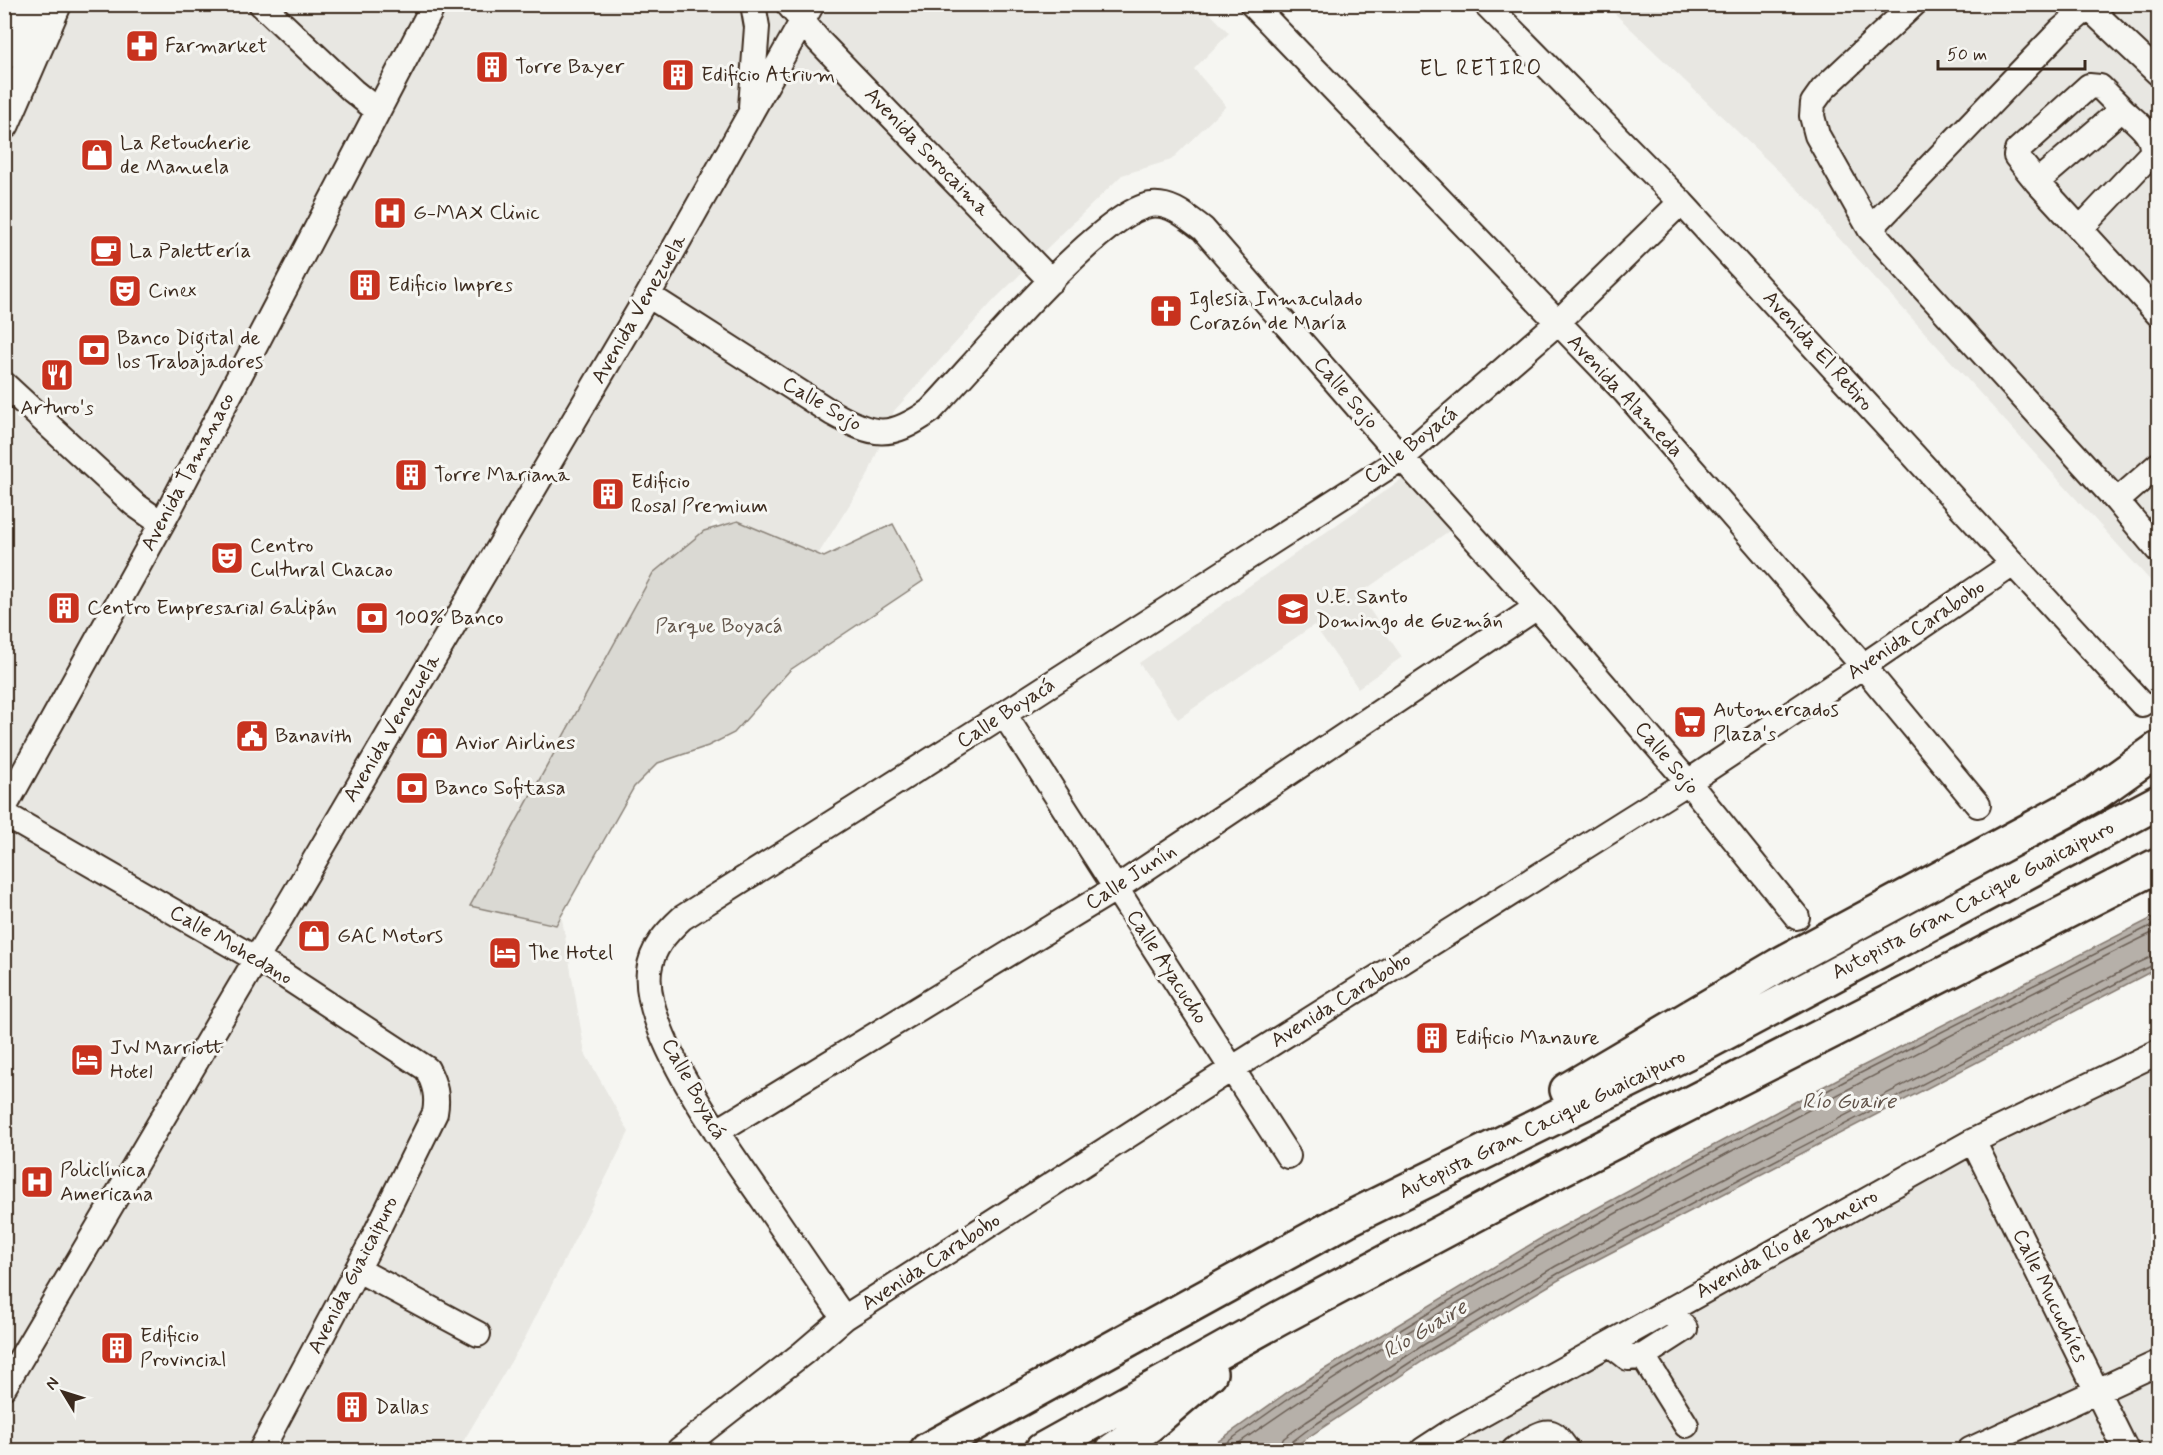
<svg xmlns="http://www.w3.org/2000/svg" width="2163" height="1455" font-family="Mynerve,sans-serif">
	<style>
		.built { fill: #e8e7e2 }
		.green { fill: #dad9d3; stroke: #8a8278; stroke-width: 1.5 }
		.water { fill: #b6b0a9; stroke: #857a71; stroke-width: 1.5 }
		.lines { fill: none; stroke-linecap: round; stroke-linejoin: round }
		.shore { stroke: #6c6056; stroke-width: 1.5 }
		.minor-casing { stroke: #3b2a1e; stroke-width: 28 }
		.major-casing { stroke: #3b2a1e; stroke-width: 34 }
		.highway-casing { stroke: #3b2a1e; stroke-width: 38 }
		.minor { stroke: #f6f6f2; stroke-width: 24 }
		.major { stroke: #f6f6f2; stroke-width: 30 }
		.highway { stroke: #f6f6f2; stroke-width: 33 }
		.labels { text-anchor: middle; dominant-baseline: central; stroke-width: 6; stroke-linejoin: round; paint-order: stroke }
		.poi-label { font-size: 21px; fill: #3b2a1e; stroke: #f6f6f2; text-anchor: start }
		.street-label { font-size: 21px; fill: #3b2a1e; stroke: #f6f6f2 }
		.park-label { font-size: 21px; fill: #63564b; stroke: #f6f6f2 }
		.neighbourhood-label { font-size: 22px; letter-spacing: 1.5px; fill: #3b2a1e; stroke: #f6f6f2 }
		.water-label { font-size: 22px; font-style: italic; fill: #605248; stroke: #f6f6f2 }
	</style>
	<rect width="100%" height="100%" fill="#f6f6f2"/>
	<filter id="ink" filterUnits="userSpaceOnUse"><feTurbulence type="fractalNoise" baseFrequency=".0167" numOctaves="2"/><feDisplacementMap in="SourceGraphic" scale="12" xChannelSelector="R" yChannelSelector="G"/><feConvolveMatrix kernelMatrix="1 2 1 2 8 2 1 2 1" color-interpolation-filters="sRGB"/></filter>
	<g filter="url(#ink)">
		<!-- built -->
		<path class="built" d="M5,5H1202L1229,33L1194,69L1226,106L1171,160L1122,175L995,299L894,411L867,477L805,575L714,521L493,880L562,919L585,1053L629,1132L525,1338L458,1450H5Z
			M1606,5H2158V589L1826,224L1821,212Z
			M1409,474L1449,531L1359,594L1402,657L1358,688L1314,625L1178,719L1139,663Z
			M2158,1061V1450H1436L1910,1181Z"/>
		<!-- green -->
		<path class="green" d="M738,521L824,557L893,524L923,581L790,670L734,733L708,746L658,763L634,787L556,925L470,906L653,573L704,531Z"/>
		<!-- water -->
		<path class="water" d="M2158,915V968L1562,1278L1432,1355L1289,1450H1206L1292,1389L1543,1237L1845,1075Z"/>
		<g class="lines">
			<!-- shore -->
			<path class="shore" d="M1216,1450L1295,1394L1546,1242L1847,1080L2158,922
				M1229,1450C1381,1341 1546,1250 1711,1162C1859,1083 2008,1004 2158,930
				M1279,1450L1280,1444L1284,1438L1306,1422L1425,1344L1556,1266L2132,966L2151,957L2158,956
				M1287,1450L1289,1444L1310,1428L1429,1350L1559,1273L2136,973L2158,963"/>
			<!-- minor casing -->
			<g class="minor-casing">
				<path id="minor" d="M261,4L353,91L378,111
					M788,4L819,41L1051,281
					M1252,4L1625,392L1863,666L1978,805
					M1486,4L1681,202L2142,704
					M1914,4L1823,89L1813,103L1812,116L1817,135L1870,229L2117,501L2158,550
					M2088,7L2158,73
					M751,107L757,27L753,4
					M2122,109L2100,87L2089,86L2017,151L2016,156L2037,182L2158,314
					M2037,182L2122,109C2134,121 2157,135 2151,154L2080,229
					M1870,229L2060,31L2092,4
					M648,295L832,413C874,436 889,440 930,411C972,368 1099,213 1150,205C1171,202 1187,217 1203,229L1402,458L1537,607L1688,782L1797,917
					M4,384L134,504L161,523
					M2117,501L2158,465
					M1004,714L1288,1156
					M4,808L166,516L434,4
					M4,814L282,974L427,1069C435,1085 438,1096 435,1113L367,1251L261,1450
					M716,1132L1115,889L1537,607
					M1973,1141L2126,1450
					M358,1270L478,1334
					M844,1318C817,1279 790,1240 764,1201C728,1149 642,1033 649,971C652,948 666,933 682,918L1004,714L1402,458L1557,323L1681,202
					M1610,1344L1628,1358L1643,1356L1685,1329L1671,1310
					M1643,1356L1686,1425
					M4,1387L648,295L812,4
					M679,1450L803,1353L844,1318L1233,1068L1688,782L1863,666L2013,564
					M1423,1450L1449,1433L1973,1141L2158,1052
					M1514,1450C1519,1446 1525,1443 1531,1439C1552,1427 1554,1432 1567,1450
					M1970,1450L2158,1363"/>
			</g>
			<!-- major casing -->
			<g class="major-casing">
				<path id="major" d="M4,54L25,4
					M4,124L56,4"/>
			</g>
			<!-- highway casing -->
			<g class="highway-casing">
				<path id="highway" d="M1567,1090L1779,965L2065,811L2095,794L2158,749
					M927,1450L1346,1220L1706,1043L2158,802
					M1042,1450L1278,1319L1557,1171L2158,865
					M1113,1450L1148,1426L1210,1373"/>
			</g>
			<!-- minor -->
			<use href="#minor" class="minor"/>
			<!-- major -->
			<use href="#major" class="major"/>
			<!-- highway -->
			<use href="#highway" class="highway"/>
		</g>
	</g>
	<!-- icons -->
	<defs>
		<g id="pharmacy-square" transform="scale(1.725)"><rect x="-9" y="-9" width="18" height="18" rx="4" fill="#c8321e" stroke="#f6f6f2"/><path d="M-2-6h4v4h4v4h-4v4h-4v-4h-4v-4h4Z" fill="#fff"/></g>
		<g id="building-square" transform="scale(1.725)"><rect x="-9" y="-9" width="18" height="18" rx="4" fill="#c8321e" stroke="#f6f6f2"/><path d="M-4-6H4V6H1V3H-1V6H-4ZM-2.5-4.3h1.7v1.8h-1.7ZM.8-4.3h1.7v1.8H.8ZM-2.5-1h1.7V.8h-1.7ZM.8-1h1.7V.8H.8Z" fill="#fff"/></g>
		<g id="shop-square" transform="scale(1.725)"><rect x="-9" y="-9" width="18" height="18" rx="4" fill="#c8321e" stroke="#f6f6f2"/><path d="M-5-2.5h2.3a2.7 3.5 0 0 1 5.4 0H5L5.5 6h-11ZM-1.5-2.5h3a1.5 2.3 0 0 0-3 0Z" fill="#fff"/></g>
		<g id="hospital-square" transform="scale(1.725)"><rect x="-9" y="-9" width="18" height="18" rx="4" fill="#c8321e" stroke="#f6f6f2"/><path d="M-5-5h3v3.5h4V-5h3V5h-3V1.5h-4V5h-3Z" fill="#fff"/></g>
		<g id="cafe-square" transform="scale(1.725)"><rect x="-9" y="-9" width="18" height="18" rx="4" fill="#c8321e" stroke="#f6f6f2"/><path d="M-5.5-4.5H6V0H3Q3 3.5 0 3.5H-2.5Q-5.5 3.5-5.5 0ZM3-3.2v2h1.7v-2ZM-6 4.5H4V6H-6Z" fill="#fff"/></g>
		<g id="theatre-square" transform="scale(1.725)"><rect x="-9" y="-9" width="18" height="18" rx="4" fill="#c8321e" stroke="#f6f6f2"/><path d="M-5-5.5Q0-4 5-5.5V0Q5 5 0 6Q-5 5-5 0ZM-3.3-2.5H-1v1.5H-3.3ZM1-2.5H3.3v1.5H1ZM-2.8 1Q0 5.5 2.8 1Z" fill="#fff"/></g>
		<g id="church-square" transform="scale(1.725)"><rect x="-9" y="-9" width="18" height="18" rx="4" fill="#c8321e" stroke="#f6f6f2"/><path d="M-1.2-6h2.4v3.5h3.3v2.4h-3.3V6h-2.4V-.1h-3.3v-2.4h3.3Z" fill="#fff"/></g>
		<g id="bank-square" transform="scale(1.725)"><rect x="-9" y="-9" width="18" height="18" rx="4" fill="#c8321e" stroke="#f6f6f2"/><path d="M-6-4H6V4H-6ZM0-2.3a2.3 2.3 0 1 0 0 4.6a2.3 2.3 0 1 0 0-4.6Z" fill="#fff"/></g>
		<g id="restaurant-square" transform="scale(1.725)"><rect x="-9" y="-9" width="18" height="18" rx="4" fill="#c8321e" stroke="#f6f6f2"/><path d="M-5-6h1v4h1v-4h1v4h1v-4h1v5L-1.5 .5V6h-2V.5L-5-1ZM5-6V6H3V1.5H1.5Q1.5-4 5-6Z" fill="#fff"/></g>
		<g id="school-square" transform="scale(1.725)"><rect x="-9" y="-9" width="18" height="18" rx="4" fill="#c8321e" stroke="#f6f6f2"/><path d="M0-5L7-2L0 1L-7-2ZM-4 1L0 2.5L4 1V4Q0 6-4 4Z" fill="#fff"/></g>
		<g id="supermarket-square" transform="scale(1.725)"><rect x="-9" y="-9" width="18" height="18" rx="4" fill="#c8321e" stroke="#f6f6f2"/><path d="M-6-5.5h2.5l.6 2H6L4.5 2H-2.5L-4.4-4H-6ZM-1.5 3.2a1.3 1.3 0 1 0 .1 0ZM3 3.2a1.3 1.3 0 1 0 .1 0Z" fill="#fff"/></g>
		<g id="civic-square" transform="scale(1.725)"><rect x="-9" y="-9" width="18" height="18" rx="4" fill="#c8321e" stroke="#f6f6f2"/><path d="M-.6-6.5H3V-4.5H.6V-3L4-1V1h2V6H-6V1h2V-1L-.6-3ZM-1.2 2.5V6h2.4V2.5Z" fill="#fff"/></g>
		<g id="hotel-square" transform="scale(1.725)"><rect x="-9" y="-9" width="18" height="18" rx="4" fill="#c8321e" stroke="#f6f6f2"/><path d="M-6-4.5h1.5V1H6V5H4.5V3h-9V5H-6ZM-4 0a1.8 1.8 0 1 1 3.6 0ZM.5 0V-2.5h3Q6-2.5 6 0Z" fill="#fff"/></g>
	</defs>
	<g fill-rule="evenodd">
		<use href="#pharmacy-square" x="142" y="46"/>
		<use href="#building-square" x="492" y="67"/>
		<use href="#building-square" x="678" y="75"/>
		<use href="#shop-square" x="97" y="155"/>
		<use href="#hospital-square" x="390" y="213"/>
		<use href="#cafe-square" x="106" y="251"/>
		<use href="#building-square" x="365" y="285"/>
		<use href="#theatre-square" x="125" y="291"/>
		<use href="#church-square" x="1166" y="311"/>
		<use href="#bank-square" x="94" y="350"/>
		<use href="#restaurant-square" x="57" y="375"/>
		<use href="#building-square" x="411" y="475"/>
		<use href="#building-square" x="608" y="494"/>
		<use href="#theatre-square" x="227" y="558"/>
		<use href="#building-square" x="64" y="608"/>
		<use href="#school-square" x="1293" y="609"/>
		<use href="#bank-square" x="372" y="618"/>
		<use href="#supermarket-square" x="1690" y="722"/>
		<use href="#civic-square" x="252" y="736"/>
		<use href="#shop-square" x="432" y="743"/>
		<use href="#bank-square" x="412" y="788"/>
		<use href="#shop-square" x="314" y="936"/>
		<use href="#hotel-square" x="505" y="953"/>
		<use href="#building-square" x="1432" y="1038"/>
		<use href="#hotel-square" x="87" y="1060"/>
		<use href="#hospital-square" x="37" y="1182"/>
		<use href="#building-square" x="117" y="1348"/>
		<use href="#building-square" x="352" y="1407"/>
	</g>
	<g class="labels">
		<!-- poi labels -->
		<g class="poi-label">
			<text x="165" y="46">Farmarket</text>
			<text x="515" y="67">Torre Bayer</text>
			<text x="701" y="75">Edificio Atrium</text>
			<text x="120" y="143">La Retoucherie<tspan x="120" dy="24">de Manuela</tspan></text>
			<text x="413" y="213">G-MAX Clinic</text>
			<text x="129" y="251">La Palettería</text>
			<text x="388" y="285">Edificio Impres</text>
			<text x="148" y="291">Cinex</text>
			<text x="1189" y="299">Iglesia Inmaculado<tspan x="1189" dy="24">Corazón de María</tspan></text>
			<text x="117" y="338">Banco Digital de<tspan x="117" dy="24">los Trabajadores</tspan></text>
			<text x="57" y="408" text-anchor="middle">Arturo's</text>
			<text x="434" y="475">Torre Mariana</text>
			<text x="631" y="482">Edificio<tspan x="631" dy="24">Rosal Premium</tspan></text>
			<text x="250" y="546">Centro<tspan x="250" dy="24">Cultural Chacao</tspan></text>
			<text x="1316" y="597">U.E. Santo<tspan x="1316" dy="24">Domingo de Guzmán</tspan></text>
			<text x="87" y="608">Centro Empresarial Galipán</text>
			<text x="395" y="618">100% Banco</text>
			<text x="1713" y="710">Automercados<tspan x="1713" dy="24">Plaza's</tspan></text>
			<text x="275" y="736">Banavith</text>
			<text x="455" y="743">Avior Airlines</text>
			<text x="435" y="788">Banco Sofitasa</text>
			<text x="337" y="936">GAC Motors</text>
			<text x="528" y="953">The Hotel</text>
			<text x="1455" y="1038">Edificio Manaure</text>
			<text x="110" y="1048">JW Marriott<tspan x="110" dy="24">Hotel</tspan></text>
			<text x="60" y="1170">Policlínica<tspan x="60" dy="24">Americana</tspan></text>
			<text x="140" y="1336">Edificio<tspan x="140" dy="24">Provincial</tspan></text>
			<text x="375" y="1407">Dallas</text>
		</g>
		<!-- street labels -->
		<g class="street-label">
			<text transform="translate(927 152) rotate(46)">Avenida Sorocaima</text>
			<text transform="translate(639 309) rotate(-60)">Avenida Venezuela</text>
			<text transform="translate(1818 351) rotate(48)">Avenida El Retiro</text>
			<text transform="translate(1346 393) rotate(49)">Calle Sojo</text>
			<text transform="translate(1625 396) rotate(47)">Avenida Alameda</text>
			<text transform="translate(822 404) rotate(30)">Calle Sojo</text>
			<text transform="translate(1411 445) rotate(-38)">Calle Boyacá</text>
			<text transform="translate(188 472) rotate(-62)">Avenida Tamanaco</text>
			<text transform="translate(1916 630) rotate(-34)">Avenida Carabobo</text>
			<text transform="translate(1006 713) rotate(-33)">Calle Boyacá</text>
			<text transform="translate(392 728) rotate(-59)">Avenida Venezuela</text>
			<text transform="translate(1667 758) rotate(50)">Calle Sojo</text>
			<text transform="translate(1131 877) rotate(-33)">Calle Junín</text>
			<text transform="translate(1973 900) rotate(-28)">Autopista Gran Cacique Guaicaipuro</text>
			<text transform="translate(231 945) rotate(30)">Calle Mohedano</text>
			<text transform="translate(1167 967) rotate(57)">Calle Ayacucho</text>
			<text transform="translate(1341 1000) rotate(-32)">Avenida Carabobo</text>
			<text transform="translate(694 1089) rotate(61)">Calle Boyacá</text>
			<text transform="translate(1542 1124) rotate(-26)">Autopista Gran Cacique Guaicaipuro</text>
			<text transform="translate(1787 1244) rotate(-29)">Avenida Río de Janeiro</text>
			<text transform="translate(931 1262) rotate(-33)">Avenida Carabobo</text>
			<text transform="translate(353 1275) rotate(-63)">Avenida Guaicaipuro</text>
			<text transform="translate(2050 1296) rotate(64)">Calle Mucuchíes</text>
		</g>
		<!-- park labels -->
		<g class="park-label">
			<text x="719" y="626">Parque Boyacá</text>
		</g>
		<!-- neighbourhood labels -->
		<g class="neighbourhood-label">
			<text x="1481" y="69">EL RETIRO</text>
		</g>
		<!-- water labels -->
		<g class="water-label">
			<text x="1849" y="1102">Río Guaire</text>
			<text transform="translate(1425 1330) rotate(-31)">Río Guaire</text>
		</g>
	</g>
	<!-- margin -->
	<rect width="2163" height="1455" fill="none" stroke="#f6f6f2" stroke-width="24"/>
	<rect x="12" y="12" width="2139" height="1431" fill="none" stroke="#3b2a1e" stroke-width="2" filter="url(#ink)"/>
	<!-- north arrow -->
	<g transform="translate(63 1392) rotate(308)" stroke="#f6f6f2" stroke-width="4.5" paint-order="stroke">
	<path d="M0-4.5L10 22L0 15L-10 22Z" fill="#3b2a1e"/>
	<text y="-9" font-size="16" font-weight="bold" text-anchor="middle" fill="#3b2a1e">N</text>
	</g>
	<!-- scale -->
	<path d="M1938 60v9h147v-9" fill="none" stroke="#3b2a1e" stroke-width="3"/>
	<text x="1947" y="60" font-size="18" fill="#3b2a1e" stroke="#f6f6f2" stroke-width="4.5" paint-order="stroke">50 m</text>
</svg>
